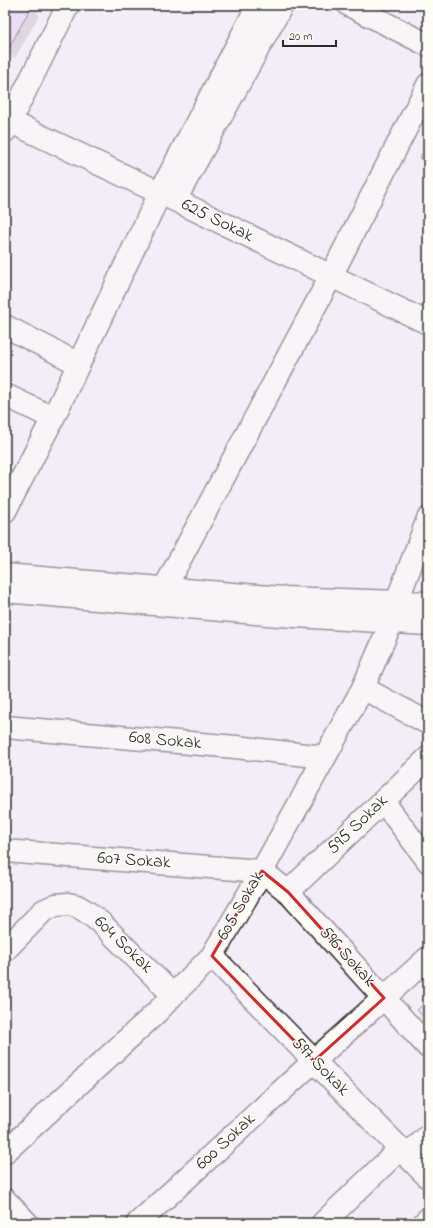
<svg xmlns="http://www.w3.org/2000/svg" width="433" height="1228" font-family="'Indie Flower',sans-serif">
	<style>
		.shadow { fill: #0003 }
		.building { fill: #e0c8f8; stroke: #2b2b2b }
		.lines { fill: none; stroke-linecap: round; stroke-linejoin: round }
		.minor-casing { stroke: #2b2b2b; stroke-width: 25 }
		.minor { stroke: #fdfcf7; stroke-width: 22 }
		.marked { fill: none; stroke: #d62828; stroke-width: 3; stroke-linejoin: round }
		.labels { text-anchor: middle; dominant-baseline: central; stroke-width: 3.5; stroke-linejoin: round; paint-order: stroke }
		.street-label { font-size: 18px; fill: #2b2b2b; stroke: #fdfcf7 }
	</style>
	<rect width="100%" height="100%" fill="#f4ecf7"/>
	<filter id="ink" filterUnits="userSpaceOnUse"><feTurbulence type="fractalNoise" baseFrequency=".025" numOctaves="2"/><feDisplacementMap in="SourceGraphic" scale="8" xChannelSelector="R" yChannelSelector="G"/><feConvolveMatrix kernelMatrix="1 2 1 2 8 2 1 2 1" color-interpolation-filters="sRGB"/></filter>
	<g filter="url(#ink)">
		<!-- shadow -->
		<path class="shadow" d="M5,5H33L39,15L15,58L5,52Z
			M428,144V166L425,165L421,158Z
			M428,1001V1025L424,1021L418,1010Z"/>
		<!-- building -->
		<path class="building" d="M5,5H32L9,48L5,46Z
			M428,142V162L420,158Z
			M428,1000V1022L417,1010Z"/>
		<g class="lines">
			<!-- minor casing -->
			<g class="minor-casing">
				<path id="minor" d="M349,5L428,45
					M5,119L175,200L428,323
					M5,131L68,5
					M175,200L282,5
					M5,326L79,364
					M5,395L53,418
					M5,511L53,418L160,193L258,5
					M5,575L283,598L428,603
					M164,589L331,276L428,85
					M5,591L279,615L428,624
					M363,688L428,723
					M5,727L236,747L324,757
					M383,801L428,861
					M5,851L262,871L288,892L428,1047
					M288,892L428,758
					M5,950L43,911L56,905L68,904L77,906L87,912L101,923L173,995
					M212,956L314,1061L428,1177
					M5,1152L157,1012L173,995L212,956L262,871L363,688L392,621L397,601L428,519
					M407,1156L428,1136
					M5,1200L27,1223
					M138,1223L314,1061L428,958
					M323,1223L400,1149
					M424,1223L428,1219"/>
			</g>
			<!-- minor -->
			<use href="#minor" class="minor"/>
		</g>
	</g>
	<!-- marked area -->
	<path d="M0 0H433V1228H0ZM262,871L288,892L384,998L314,1061L212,956Z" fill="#f4ecf7" fill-opacity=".55" fill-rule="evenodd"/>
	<path class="marked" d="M262,871L288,892L384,998L314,1061L212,956Z"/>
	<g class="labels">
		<!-- street labels -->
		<g class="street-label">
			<text transform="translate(217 221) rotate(26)">625 Sokak</text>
			<text transform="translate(165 741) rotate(5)">608 Sokak</text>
			<text transform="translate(358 825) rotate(-44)">595 Sokak</text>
			<text transform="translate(134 861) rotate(4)">607 Sokak</text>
			<text transform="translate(241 906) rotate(-60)">605 Sokak</text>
			<text transform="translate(123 945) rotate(44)">604 Sokak</text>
			<text transform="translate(347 957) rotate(48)">596 Sokak</text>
			<text transform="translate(320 1067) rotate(46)">597 Sokak</text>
			<text transform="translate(226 1142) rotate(-43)">600 Sokak</text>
		</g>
	</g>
	<!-- margin -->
	<rect width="433" height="1228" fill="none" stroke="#fdfcf7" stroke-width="20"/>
	<rect x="10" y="10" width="413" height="1208" fill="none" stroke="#2b2b2b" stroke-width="1.5" filter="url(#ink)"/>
	<!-- scale -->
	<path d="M283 40v6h53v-6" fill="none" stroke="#2b2b2b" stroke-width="2"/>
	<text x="289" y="40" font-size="12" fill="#2b2b2b" stroke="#fdfcf7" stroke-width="3" paint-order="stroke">20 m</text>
</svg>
